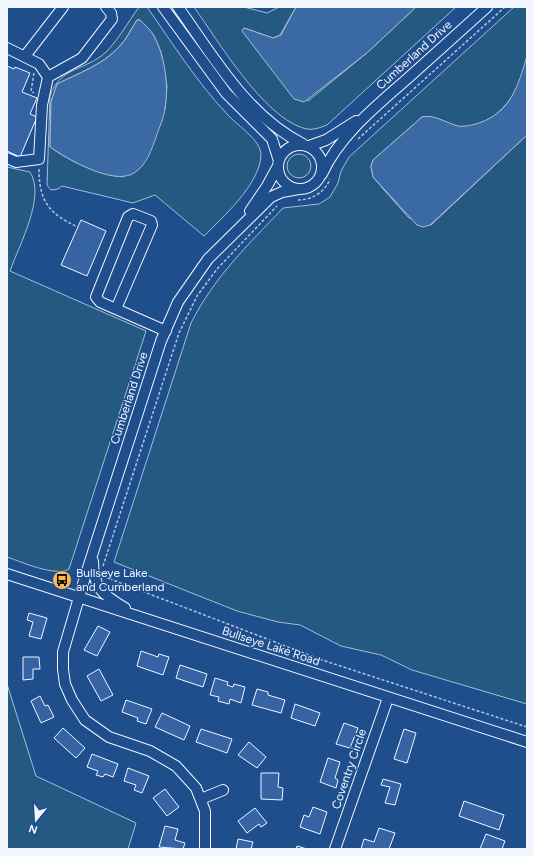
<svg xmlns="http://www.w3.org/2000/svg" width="534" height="856" font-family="Figtree,sans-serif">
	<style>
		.green { fill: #245a82; stroke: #a8bbd7; fill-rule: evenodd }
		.water { fill: #3b69a3; stroke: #a8bbd7 }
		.building { fill: #3563a3; stroke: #f2f6ff }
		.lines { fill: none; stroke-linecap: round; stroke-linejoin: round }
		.minor-casing { stroke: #f2f6ff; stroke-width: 12 }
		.path { stroke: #b3c4dc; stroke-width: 1.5; stroke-dasharray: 3 2; stroke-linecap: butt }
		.minor { stroke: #1f4e8c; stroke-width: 10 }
		.labels { text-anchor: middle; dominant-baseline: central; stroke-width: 3; stroke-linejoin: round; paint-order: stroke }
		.street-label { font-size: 12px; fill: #f2f6ff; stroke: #1f4e8c }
		.poi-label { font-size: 12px; fill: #f2f6ff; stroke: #1f4e8c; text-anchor: start }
	</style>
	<rect width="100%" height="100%" fill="#1f4e8c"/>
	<!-- green -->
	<path class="green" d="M139,7H147C173,44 198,84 229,116C238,126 261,140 261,155C260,184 223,217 204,236L155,195L133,203L62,186L58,189L51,190L47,185L50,96C60,66 86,71 106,52C119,39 128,22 139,7ZM137,20H140L154,36L161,52L167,86L165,109L123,177C97,174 71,162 50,147L51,102L57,84C79,73 102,65 119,47C126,40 131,29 137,20Z
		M169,7H173L263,122L275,133L247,108L230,90Z
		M194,7H244L267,13L279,7H296L280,35L273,38L244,28L308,101L368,52L416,7H456L327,125C319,128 312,131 303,128C263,116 218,41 194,7Z
		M514,7H527C527,23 529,40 527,56C523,88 499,126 463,127C449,127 436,114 422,117L373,160L371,166L373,177L385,191L409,218L431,225L527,135V704L412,670L381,655L341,646L300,625L278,622L237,611L114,562L191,323C215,276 247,246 283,208L319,204L330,197L338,183L341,171L349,157Z
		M287 166a12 12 0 1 1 24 0a12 12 0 1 1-24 0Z
		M7,167L30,172C46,197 19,245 10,271L146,331L69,569C55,577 22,562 7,557Z
		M7,684L36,776L136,823L128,849H7Z"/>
	<!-- water -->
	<path class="water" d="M296,7H416L368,52L304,102L294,99L242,31L244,28L273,38L281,35Z
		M137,20H140C145,25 151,30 154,36C165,56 169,86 165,108C164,118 159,128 156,137C152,149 146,166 134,173C114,186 67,159 50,147L51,102L57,84C79,73 103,65 120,46C127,39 131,29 137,20Z
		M527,56V135L430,225L423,227L417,225L373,177L371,166L373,160L422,117C434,114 446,123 458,126C465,127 472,125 479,123C511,112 518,86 527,56Z"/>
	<!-- building -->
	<path class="building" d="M7,66L14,69L15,67L30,73L22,92L37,98L30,114L37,117L20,157L7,151Z
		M81,220L106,231L87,276L61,265Z
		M29,613L47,618L41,639L29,636L33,622L27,620Z
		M98,626L110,632L97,656L84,650Z
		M141,651L158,657L159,654L169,657L163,675L137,666Z
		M23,657H39L40,669H33V679L23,680Z
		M180,665L207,674L203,687L176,678Z
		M99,669L113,695L101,701L87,676Z
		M215,678L228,682L227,685L233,687L234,684L245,687L241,703L230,699L229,704L218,701L219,697L210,695Z
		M257,689L268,692V695L285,700L281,713L252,705Z
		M40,696L45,706L48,705L54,717L41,723L31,701Z
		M126,700L152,709L146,724L137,721L138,718L122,712Z
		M295,704L320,713L315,726L291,718Z
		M162,713L190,726L184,740L155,727Z
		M344,723L358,728L350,748L336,744Z
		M63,728L85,748L76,758L54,738Z
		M201,729L232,739L227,753L196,742Z
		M404,729L416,733L407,763L394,759Z
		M249,742L266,757L257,768L238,755Z
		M92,754L118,764L113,777L105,774L103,777L96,775L98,771L87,767Z
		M328,758L340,762L335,778L338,780L336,788L320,782Z
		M128,768L149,776L142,793L134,790L136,785L124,781Z
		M261,773H279L278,787L283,788L282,800L261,799Z
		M383,779L401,784L395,805L385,803L390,787L381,785Z
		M165,789L179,807L167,816L153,798Z
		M464,801L504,815L499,830L459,816Z
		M313,807L327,812L320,834L300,827L304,815L309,817Z
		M255,808L267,823L261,827L259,824L247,833L238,821Z
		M165,826L178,829L175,840L185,843L183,849L159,847Z
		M379,828L395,833L389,849H361L364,839L374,842Z
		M486,834L505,841L502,849H480Z
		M238,839L253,842L251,849H236Z
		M297,846L307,849H296Z"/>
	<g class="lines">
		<!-- minor casing -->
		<g class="minor-casing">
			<path id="minor" d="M163,7L226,93L272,139L279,161
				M178,7C213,56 247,116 303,144
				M7,48L39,64L48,77
				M25,56L63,7
				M278 167a22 22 0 1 1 44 0a22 22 0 1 1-44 0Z
				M309,146L326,140L356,121
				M7,158L16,162L39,159L42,105L48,77L82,58L112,19L111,13L106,7
				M322,174C339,136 376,106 407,79C434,55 460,31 487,7
				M250,211L267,186L278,166
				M116,309L152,225L151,221L133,214L128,217L96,297L100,302L166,331
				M93,561C93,588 103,595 125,608
				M7,574L527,742
				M201,799L223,790
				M205,849V811L196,788L176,766L150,751L109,737L85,720L72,700L65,684L63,669V652L85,577L161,341L178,302L208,259L271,197L282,192L299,189
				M335,849L388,698"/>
		</g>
		<!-- path -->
		<path class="path" d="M34,73L31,91L34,93
			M358,139L505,7
			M39,169C39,201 49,214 78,227
			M298,200C312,200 325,192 330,179
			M103,566L179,333L197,296L217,269L277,206
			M105,577L322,660L527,727"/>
		<!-- minor -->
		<use href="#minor" class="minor"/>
	</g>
	<!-- icons -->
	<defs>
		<g id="bus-disc" transform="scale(1)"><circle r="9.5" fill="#ffb74d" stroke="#1f4e8c"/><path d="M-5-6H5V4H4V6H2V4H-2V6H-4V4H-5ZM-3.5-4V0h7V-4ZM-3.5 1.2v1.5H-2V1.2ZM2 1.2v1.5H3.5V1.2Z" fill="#111"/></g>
	</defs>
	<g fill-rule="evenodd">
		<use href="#bus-disc" x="62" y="580"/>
	</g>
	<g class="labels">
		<!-- street labels -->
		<g class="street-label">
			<text transform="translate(414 55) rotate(-42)">Cumberland Drive</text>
			<text transform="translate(129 398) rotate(-72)">Cumberland Drive</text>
			<text transform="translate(271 646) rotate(18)">Bullseye Lake Road</text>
			<text transform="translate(349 769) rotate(-71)">Coventry Circle</text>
		</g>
		<!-- poi labels -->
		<g class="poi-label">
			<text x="76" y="573">Bullseye Lake<tspan x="76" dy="14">and Cumberland</tspan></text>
		</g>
	</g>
	<!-- border -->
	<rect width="534" height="856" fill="none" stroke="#f2f6ff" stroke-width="16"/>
	<!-- north arrow -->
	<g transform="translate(36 820) rotate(198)" stroke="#1f4e8c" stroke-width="3" paint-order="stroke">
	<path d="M0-3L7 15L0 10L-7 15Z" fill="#f2f6ff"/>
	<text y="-6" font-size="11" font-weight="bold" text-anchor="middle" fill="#f2f6ff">N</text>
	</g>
</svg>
